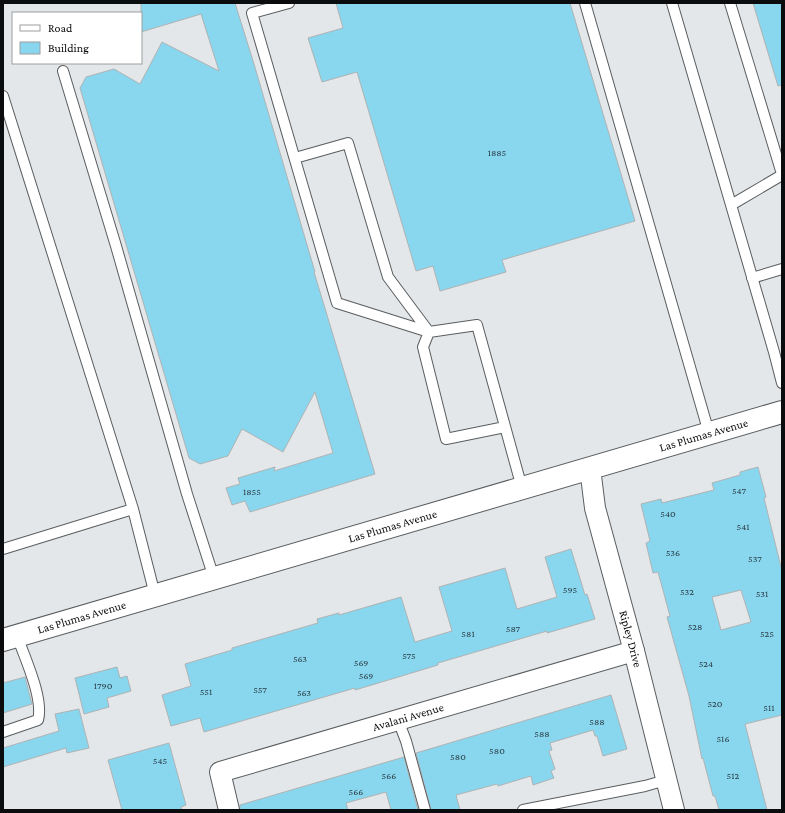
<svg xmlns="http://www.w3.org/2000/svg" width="785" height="813" font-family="'Crimson Pro',serif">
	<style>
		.building { fill: #89d6ef; stroke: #afb3b4; fill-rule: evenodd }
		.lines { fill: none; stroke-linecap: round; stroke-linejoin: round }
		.service-casing { stroke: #5a5d5f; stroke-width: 12 }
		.minor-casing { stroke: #5a5d5f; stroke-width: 22 }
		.tertiary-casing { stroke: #5a5d5f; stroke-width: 24 }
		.service { stroke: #fff; stroke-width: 10 }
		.minor { stroke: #fff; stroke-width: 20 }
		.tertiary { stroke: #fff; stroke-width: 22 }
		.labels { text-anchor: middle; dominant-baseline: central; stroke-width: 3.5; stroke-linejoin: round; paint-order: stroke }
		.number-label { font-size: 10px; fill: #2a3e46 }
		.street-label { font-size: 12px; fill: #0b0c0d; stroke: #fff }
	</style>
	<rect width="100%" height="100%" fill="#e3e7e9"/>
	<!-- building -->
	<path class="building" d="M141,3H235L254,64L315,272H314L375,474L250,512L245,501L232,505L226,488L240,484L238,478L275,467L274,471L333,453L315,392L283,452L242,429L228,456L200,464L189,458L80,88L86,77L114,69L140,84L162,42L219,71L201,14L141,32Z
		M336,3H570L635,221L502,260L506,272L440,291L433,266L416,271L357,72L322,82L308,38L343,28Z
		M753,3H782V85L778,86Z
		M758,467L766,497L764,498L782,571V715L745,724L767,810H719L715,796H713L703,758L702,759L689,696L667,617L670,616L658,572L653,573L646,543L650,541L641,504L661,499L662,503L714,490L712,483L740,475V472ZM741,590L751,622L721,630L712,597Z
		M571,549L585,595L587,594L595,619L547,633V631L438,663V665L395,678L355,690V688L204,732L200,718L171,726L162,695L191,686L185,664L232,650V648L318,623L317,619L339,613V615L401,597L415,642L452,631L439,587L505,568L517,609L557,597L545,557Z
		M117,667L120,678L127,676L131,691L107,698L109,707L84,714L75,678Z
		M25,677L32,704L3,713V683Z
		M611,695L627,749L603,756L597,736H595L593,730L550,743L552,750L549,751L555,769L551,771L554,778L533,785L531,776L498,786L497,784L456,795L460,810H431L416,753Z
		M79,709L89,748L67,753L66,748L3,767V748L59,731L55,714Z
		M169,743L186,805L181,807L182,810H122L108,760Z
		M404,757L418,810H391L386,792L346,803L348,810H240V805Z"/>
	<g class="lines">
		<!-- service casing -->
		<g class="service-casing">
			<path id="service" d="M289,3L252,13L337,303L429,332L423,347L446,439L505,427
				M585,3L709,433
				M672,3L774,352L782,383
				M730,3L782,174
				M63,71L116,246L187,494L214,578
				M3,96L133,509
				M295,158L348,143L388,277L429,332L477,325L522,488
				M731,205L782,175
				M752,278L782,269
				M3,549L133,509L155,595
				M398,720L406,741L425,810
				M3,732L38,720C44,699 25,658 17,636
				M523,810L645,786L666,780"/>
		</g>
		<!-- minor casing -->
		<g class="minor-casing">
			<g id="minor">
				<path id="s1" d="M590,468L595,508L634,651L674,810"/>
				<path id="s2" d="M229,810L220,772L634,651"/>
			</g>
		</g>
		<!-- tertiary casing -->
		<g class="tertiary-casing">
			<g id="tertiary">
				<path id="s3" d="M3,640L782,412"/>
			</g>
		</g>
		<!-- service -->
		<use href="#service" class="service"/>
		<!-- minor -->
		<use href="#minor" class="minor"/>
		<!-- tertiary -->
		<use href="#tertiary" class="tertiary"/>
	</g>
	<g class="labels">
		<!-- number labels -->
		<g class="number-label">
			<text x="497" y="152">1885</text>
			<text x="739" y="490">547</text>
			<text x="252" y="491">1855</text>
			<text x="668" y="513">540</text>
			<text x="743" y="526">541</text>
			<text x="673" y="552">536</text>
			<text x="755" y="558">537</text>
			<text x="570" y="589">595</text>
			<text x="687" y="591">532</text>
			<text x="762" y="593">531</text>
			<text x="695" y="626">528</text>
			<text x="513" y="628">587</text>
			<text x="468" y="633">581</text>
			<text x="767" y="633">525</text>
			<text x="409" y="655">575</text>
			<text x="300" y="658">563</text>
			<text x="361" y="662">569</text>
			<text x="706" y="663">524</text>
			<text x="366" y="675">569</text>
			<text x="103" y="685">1790</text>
			<text x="260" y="689">557</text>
			<text x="206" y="691">551</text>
			<text x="304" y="692">563</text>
			<text x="715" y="703">520</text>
			<text x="769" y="707">511</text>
			<text x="597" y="721">588</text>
			<text x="542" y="733">588</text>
			<text x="723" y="738">516</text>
			<text x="497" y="750">580</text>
			<text x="458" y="756">580</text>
			<text x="160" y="760">545</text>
			<text x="389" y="775">566</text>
			<text x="733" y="775">512</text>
			<text x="356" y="791">566</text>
		</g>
		<!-- street labels -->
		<g class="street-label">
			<text stroke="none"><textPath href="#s3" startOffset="730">Las Plumas Avenue</textPath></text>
			<text stroke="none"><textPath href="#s3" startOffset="406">Las Plumas Avenue</textPath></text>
			<text stroke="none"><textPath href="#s3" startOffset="82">Las Plumas Avenue</textPath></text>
			<text stroke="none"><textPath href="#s1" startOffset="176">Ripley Drive</textPath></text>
			<text stroke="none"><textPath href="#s2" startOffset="235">Avalani Avenue</textPath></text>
		</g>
	</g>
	<!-- border -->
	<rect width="785" height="813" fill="none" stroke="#0b0c0d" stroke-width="8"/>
	<!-- legend -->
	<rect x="12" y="12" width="130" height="52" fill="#ffffff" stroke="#9d9e9e"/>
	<rect x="20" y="25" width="20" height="6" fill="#ffffff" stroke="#9d9e9e"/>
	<text x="48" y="32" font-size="12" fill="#0b0c0d">Road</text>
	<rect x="20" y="42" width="20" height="12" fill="#89d6ef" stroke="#9d9e9e"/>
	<text x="48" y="52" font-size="12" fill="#0b0c0d">Building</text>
</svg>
